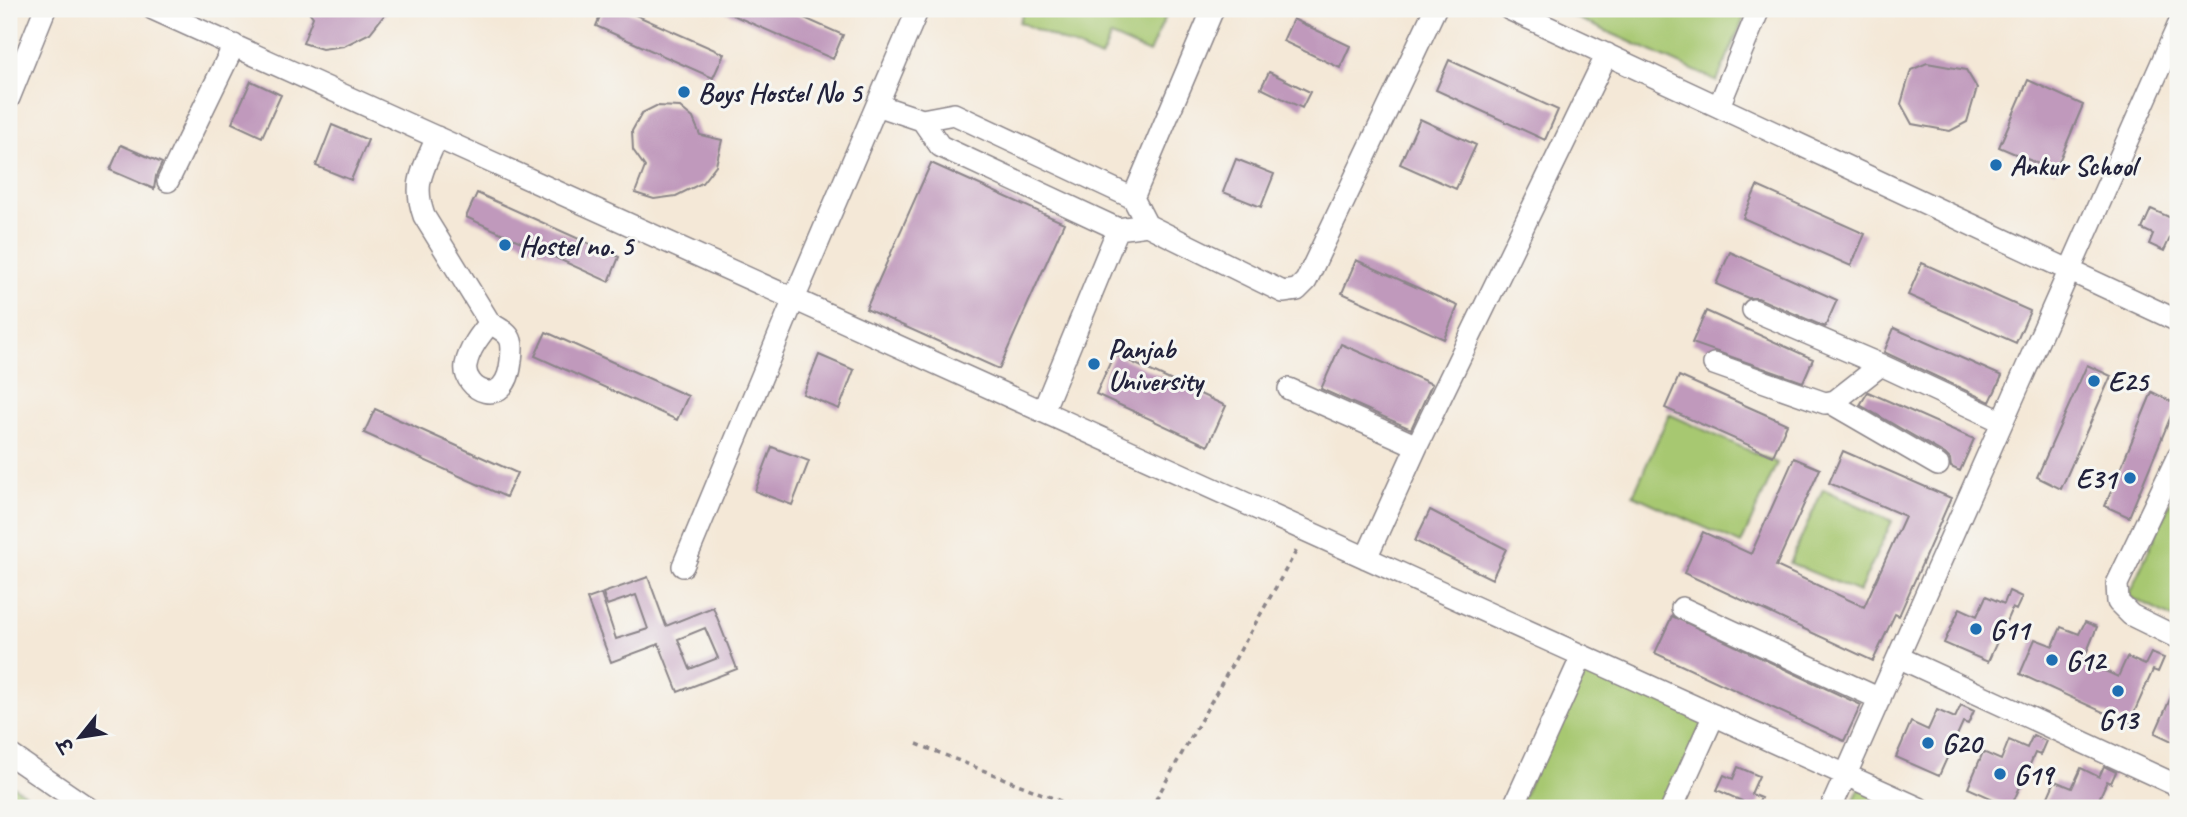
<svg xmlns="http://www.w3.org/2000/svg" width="2187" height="817" font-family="Caveat,'Playpen Sans Deva',sans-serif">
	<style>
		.green { fill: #a7c871; stroke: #647556; stroke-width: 2 }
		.building { fill: #c099bc; fill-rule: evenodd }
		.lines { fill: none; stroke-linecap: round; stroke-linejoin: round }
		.minor-casing { stroke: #8b8589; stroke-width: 24 }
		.path { stroke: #8b8589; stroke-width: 3.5; stroke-dasharray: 5 5; stroke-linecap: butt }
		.minor { stroke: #fff; stroke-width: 21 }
		.poi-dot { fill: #1f6fb2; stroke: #f6f6f2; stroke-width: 2.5 }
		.labels { text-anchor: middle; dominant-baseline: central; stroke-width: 6; stroke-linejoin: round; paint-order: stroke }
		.poi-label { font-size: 28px; font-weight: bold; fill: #22223b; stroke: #f6f6f2; text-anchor: start }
	</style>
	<rect width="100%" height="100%" fill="#f6f6f2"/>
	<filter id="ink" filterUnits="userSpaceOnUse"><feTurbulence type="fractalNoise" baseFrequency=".0143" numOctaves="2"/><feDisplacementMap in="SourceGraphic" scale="14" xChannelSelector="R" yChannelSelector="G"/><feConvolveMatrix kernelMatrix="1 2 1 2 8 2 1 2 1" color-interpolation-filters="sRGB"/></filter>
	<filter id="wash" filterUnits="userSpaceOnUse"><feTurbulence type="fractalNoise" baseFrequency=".00686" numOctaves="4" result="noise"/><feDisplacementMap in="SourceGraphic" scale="28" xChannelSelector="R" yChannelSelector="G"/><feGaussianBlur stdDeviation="1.57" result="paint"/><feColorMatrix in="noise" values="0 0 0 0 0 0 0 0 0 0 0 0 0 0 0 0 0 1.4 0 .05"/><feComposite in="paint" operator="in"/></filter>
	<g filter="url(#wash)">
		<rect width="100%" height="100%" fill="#f4e8d7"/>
		<!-- green -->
		<path class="green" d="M1025,9H1169L1149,53L1111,36L1101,58L1019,22Z
			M1557,9H1748L1717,81Z
			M1669,414L1777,463L1741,544L1633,495Z
			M2178,485V621L2128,596Z
			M1823,489L1892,521L1859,592L1790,563Z
			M1585,662L1708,717L1667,808H1518Z
			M9,783L46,808H9Z
			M1861,785L1910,808H1850Z"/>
		<g id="blocks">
			<!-- building -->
			<path class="building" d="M307,9H389L370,33L344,46L322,49L303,43L313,17Z
				M603,9H622L724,54L713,78L596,26Z
				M719,9H784L843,35L833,59Z
				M1293,19L1350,46L1340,68L1283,41Z
				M1449,60L1558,110L1545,140L1436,90Z
				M1927,63L1966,70L1977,88L1967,122L1950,131L1912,124L1901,104L1911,70Z
				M1269,72L1310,92L1302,108L1261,88Z
				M2028,80L2083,105L2055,171L1999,147Z
				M251,81L281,95L262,137L232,123Z
				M656,106L680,107L693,118L700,135L722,140L716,165L702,183L676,196L654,199L635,193L645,167L633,150L632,131L642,113Z
				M1420,119L1476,145L1456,189L1400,164Z
				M332,125L368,140L351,180L316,166Z
				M121,145L162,163L156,176L154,189L110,170Z
				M1236,159L1274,174L1261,207L1223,192Z
				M931,163L1064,223L999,369L866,309Z
				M1757,186L1865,234L1851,266L1743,218Z
				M477,193L619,257L609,282L466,217Z
				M2151,209L2178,221L2164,251L2149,244L2153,234L2142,229Z
				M1730,252L1837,300L1825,327L1758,298H1748L1716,284Z
				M1356,260L1458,306L1444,339L1342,293Z
				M1922,263L2030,311L2016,343L1908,295Z
				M1706,311L1813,359L1803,382L1692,343Z
				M1894,328L2002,376L1990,402L1884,352Z
				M546,332L688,396L677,420L535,356Z
				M1341,344L1432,384L1411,429L1321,389Z
				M1114,354L1226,406L1208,446L1096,394Z
				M819,355L854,370L839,409L803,394Z
				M2087,365L2111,376L2061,489L2037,477Z
				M1679,376L1787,424L1773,456L1665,408Z
				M1868,392L1974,439L1960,471L1951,467L1950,459L1945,454L1860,405Z
				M2152,392L2176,404L2129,517L2105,506Z
				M375,409L517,473L506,497L364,433Z
				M772,447L809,461L792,505L755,491Z
				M1843,451L1951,498L1899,616L1895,614L1873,661L1684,573L1703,532L1751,554L1794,458L1820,469L1776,566L1864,607L1905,516L1829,483Z
				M1430,510L1506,549L1492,579L1415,541Z
				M648,577L666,626L713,607L737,669L678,692L659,644L611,662L587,599L601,594L616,639L648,629L636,595L607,605L603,593ZM705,628L718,658L690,669L678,639Z
				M2009,591L2022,597L2016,610L2012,608L1988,662L1944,643L1960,608L1977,616L1986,596L2004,604Z
				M1672,616L1861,705L1844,741L1655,653Z
				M2085,622L2097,627L2083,661L2118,677L2127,657L2145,665L2151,653L2164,658L2158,672L2153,670L2129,724L2020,674L2035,639L2053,646L2061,627L2079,634Z
				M2178,681V744L2155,733Z
				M1961,705L1974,711L1968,724L1963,722L1939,776L1896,757L1911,722L1928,730L1937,710L1955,718Z
				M2033,735L2046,741L2040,755L2035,753L2011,807L1968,788L1983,752L2001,760L2009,740L2027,748Z
				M2104,766L2116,772L2111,783L2107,781L2095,808H2043L2055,781L2072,788L2081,768L2099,777Z
				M1738,767L1759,776L1751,794L1761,798L1756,808H1738L1742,801L1717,790L1724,775L1733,779Z"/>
		</g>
	</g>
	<g filter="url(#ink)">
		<use href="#blocks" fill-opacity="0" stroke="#8b8589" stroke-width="2"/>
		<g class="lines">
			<!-- minor casing -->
			<g class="minor-casing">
				<path id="minor" d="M153,9L1919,808
					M1509,9L2178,321
					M9,98L45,9
					M877,105L922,120L954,114L1133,198L1147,225
					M1719,106L1759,9
					M922,120L940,146L1118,229L1147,225L1283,292L1297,290L1306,281L1435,9
					M437,137C424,169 412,182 424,216L490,323C480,335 469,349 466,365C462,389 506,413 511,361C514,337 511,335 490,323
					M168,181L234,45
					M1133,198L1213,9
					M1753,310L1881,365L2001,421
					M1714,364L1825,403L1835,401L1881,365
					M1289,389L1417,446
					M1831,403L1938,465
					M1043,411L1118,229
					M2178,456L2117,584L2118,602L2131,615L2178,638
					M1366,558L1417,446L1607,54
					M683,566L794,299L918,9
					M1682,608L1880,699
					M1898,657L2178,786
					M9,754L88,808
					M1513,808L1582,656
					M1672,808L1714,715
					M1831,808L2178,26"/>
			</g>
			<!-- path -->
			<path class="path" d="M917,744L1078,808
				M1151,808L1298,548"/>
			<!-- minor -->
			<use href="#minor" class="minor"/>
		</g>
	</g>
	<!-- markers -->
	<g class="poi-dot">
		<circle cx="684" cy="92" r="7"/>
		<circle cx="1996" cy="165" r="7"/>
		<circle cx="505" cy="245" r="7"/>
		<circle cx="1094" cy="364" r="7"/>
		<circle cx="2094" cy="381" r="7"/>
		<circle cx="2130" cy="478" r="7"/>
		<circle cx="1976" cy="629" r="7"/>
		<circle cx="2052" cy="660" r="7"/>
		<circle cx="2118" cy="691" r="7"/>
		<circle cx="1928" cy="743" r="7"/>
		<circle cx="2000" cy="774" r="7"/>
	</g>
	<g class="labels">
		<!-- poi labels -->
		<g class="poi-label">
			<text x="698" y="92">Boys Hostel No 5</text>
			<text x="2010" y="165">Ankur School</text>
			<text x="519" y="245">Hostel no. 5</text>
			<text x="1108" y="348">Panjab<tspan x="1108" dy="32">University</tspan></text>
			<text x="2108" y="381">E25</text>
			<text x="2116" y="478" text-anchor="end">E31</text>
			<text x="1990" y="629">G11</text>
			<text x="2066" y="660">G12</text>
			<text x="2118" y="719" text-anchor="middle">G13</text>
			<text x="1942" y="743">G20</text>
			<text x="2014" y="774">G19</text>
		</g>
	</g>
	<!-- margin -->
	<rect width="2187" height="817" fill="none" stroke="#f6f6f2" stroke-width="35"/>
	<!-- north arrow -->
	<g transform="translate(80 737) rotate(240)" stroke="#f6f6f2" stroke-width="5" paint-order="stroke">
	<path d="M0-5L12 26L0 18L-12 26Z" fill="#22223b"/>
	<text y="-10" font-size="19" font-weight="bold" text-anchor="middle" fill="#22223b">उ</text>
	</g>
</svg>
